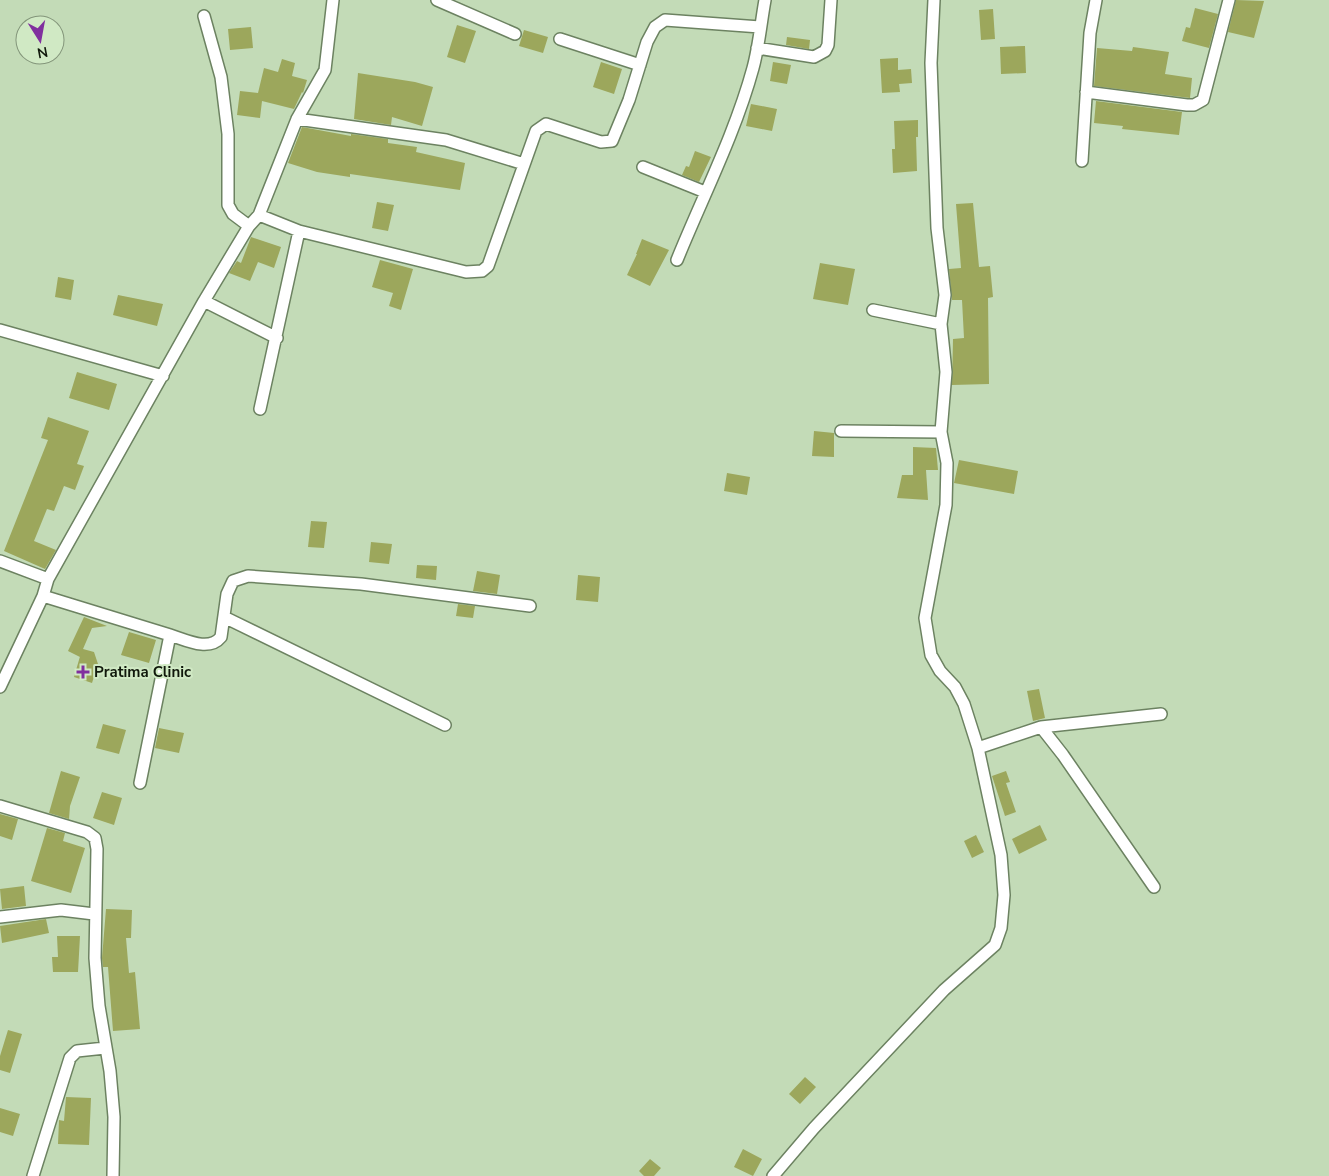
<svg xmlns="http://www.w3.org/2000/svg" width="1329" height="1176" font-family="'Nunito Sans',sans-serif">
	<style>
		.building { fill: #9ca75c }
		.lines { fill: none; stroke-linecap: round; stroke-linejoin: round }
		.street-casing { stroke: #6c8261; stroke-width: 14 }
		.street { stroke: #fff; stroke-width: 11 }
		.poi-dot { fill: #802f9e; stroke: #d0e9c4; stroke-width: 2 }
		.labels { text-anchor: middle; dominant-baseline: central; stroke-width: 4; stroke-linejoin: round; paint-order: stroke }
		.poi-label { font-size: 15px; font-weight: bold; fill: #10180b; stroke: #d0e9c4; text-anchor: start }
	</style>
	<rect width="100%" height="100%" fill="#c3dbb7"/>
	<!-- building -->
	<path class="building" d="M1236,0L1264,1L1254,38L1228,32Z
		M1195,8L1218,14L1209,48L1182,41L1186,27L1190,28Z
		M993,9L995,39L981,40L979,10Z
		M457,25L476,31L465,63L447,57Z
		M251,27L253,48L230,50L228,29Z
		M524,30L548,37L543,53L519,46Z
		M787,37L810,40L809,49L786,45Z
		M1025,46L1026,73L1001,74L1000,47Z
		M1133,47L1169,52L1165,74L1192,78L1190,98L1094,86L1097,48L1132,51Z
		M898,58V70L911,69L912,83L899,84L900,92L882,93L880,59Z
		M282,59L295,63L292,76L307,80L303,93L302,92L294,109L262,101L260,118L237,115L240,91L258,93L264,68L278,72Z
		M601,62L622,69L614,94L593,87Z
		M773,62L791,65L787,84L770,81Z
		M358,73L415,82L433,87L422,126L392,117L391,125L354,119Z
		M1096,101L1182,112L1179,135L1122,129L1123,126L1094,123Z
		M751,104L777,109L772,131L746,126Z
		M918,120V137H916L917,171L893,173L892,149H895L894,121Z
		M302,127L351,136V134L388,139V143L417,147L416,152L465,163L460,190L350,174V177L317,172L288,163Z
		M695,151L711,157L699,182L682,175L686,166L689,167Z
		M377,202L394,205L388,231L372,228Z
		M973,203L979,267L990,266L993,297L988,298L989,384L952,385L953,339L964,338L962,300H952L949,269L961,268L956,204Z
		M251,237L281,247L274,268L258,262L250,281L229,273L237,261L241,263Z
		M642,239L669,250L650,286L627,275L637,254H636Z
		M380,260L413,269L401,310L389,306L393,293L372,287Z
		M820,263L855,269L848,305L813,299Z
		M58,277L74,280L71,300L55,297Z
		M118,295L163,304L157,326L113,315Z
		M77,372L117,384L109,410L69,398Z
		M48,417L89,431L77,464L84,466L75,490L64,486L54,511L47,509L34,541L56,550L45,569L4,551L48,440L41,438Z
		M814,431L834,433V457L812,456Z
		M913,447L936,448L938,470H926L928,500L897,498L902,475H913Z
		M959,460L1018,471L1014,494L954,483Z
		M727,473L750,477L747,495L724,491Z
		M311,521L327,522L324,548L308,547Z
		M371,542L392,544L389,564L369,562Z
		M417,565L437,566L436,580L416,578Z
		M477,571L500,575L497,594L473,591Z
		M578,575L600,577L598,602L576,600Z
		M458,604L475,606L473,618L456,616Z
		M84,617L107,626L92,628L83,649L94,652L98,664L92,683L74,677L81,653L80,657L68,651Z
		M129,632L156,640L149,663L121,655Z
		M1039,689L1045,718L1033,721L1027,691Z
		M103,724L126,730L119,754L96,748Z
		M159,728L184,733L179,753L155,748Z
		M61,771L80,777L70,806L69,819L49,813Z
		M1006,771L1010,782L1006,783L1016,812L1005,816L992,776Z
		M102,792L122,798L114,825L93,818Z
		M0,814L18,819L12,840L0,836Z
		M1040,825L1047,840L1019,854L1012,839Z
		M47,828L65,833L63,841L85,848L71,893L31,881Z
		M976,835L984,852L972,858L964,841Z
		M24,886L26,906L2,909L0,889Z
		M106,909L132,910L131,938H126L129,973L135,972L140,1029L113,1031L108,967H103L102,958Z
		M46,919L49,933L2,943L0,926Z
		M57,936H80L78,972H53L52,957H58Z
		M8,1030L22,1034L10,1073L0,1070V1056Z
		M805,1077L816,1087L800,1104L789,1094Z
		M66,1097L91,1098L89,1145L58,1144L59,1120L64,1121Z
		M0,1108L20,1114L13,1136L0,1132Z
		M743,1149L762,1159L753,1176L734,1167Z
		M650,1159L661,1168L654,1176H644L639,1171Z"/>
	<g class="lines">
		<!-- street casing -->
		<g class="street-casing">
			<path id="street" d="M437,0L515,34
				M934,0L931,63L937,228L945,295L941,324L946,372L941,432L947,463L946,505L925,618L931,655L940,671L955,687L964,704L978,748L1041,727L1063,755L1154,887
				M204,16L221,77L228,134V205L233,214L249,226
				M560,39L640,65
				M757,48L814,57L825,51L828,45L831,0
				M1086,92L1187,105H1194L1203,100L1229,0
				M297,119L446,140L524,164
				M1082,161L1090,33L1096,0
				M643,167L705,192
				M259,215L299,231L466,272L482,271L488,266L536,131L546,124L601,142L612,141L629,100L647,42L655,27L665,20L760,27
				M677,260C703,196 735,134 753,68C759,46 761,22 765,0
				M204,301L277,338
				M873,310L941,324
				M0,330L163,376
				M260,409L299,231
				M841,431L941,432
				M0,561L48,579
				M43,596L170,635L140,783
				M224,617L445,725
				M170,635C186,640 209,652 221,637L227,594L233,581L248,576L361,584L530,606
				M0,687L43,596L48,579L204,301L249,226L259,215L297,119L325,70L333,0
				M1041,727L1161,714
				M0,806L87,832L95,838L97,849L95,958L99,1006L110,1071L114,1117L113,1176
				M0,917L61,910L94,914
				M33,1176L70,1058L77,1051L105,1048
				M773,1176L814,1128L944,990L995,945L1001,928L1004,895L1001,855L978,748"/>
		</g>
		<!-- street -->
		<use href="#street" class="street"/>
	</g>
	<!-- markers -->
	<path class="poi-dot" d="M80.5 664.5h5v5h5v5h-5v5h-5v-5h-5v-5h5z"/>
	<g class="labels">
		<!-- poi labels -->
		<g class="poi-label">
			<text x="94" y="672">Pratima Clinic</text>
		</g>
	</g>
	<!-- north arrow -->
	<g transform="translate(40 40) rotate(169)"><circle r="24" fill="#d0e9c4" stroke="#83957a"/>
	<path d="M0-4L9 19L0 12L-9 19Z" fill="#802f9e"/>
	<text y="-8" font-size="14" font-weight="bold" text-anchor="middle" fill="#10180b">N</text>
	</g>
</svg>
